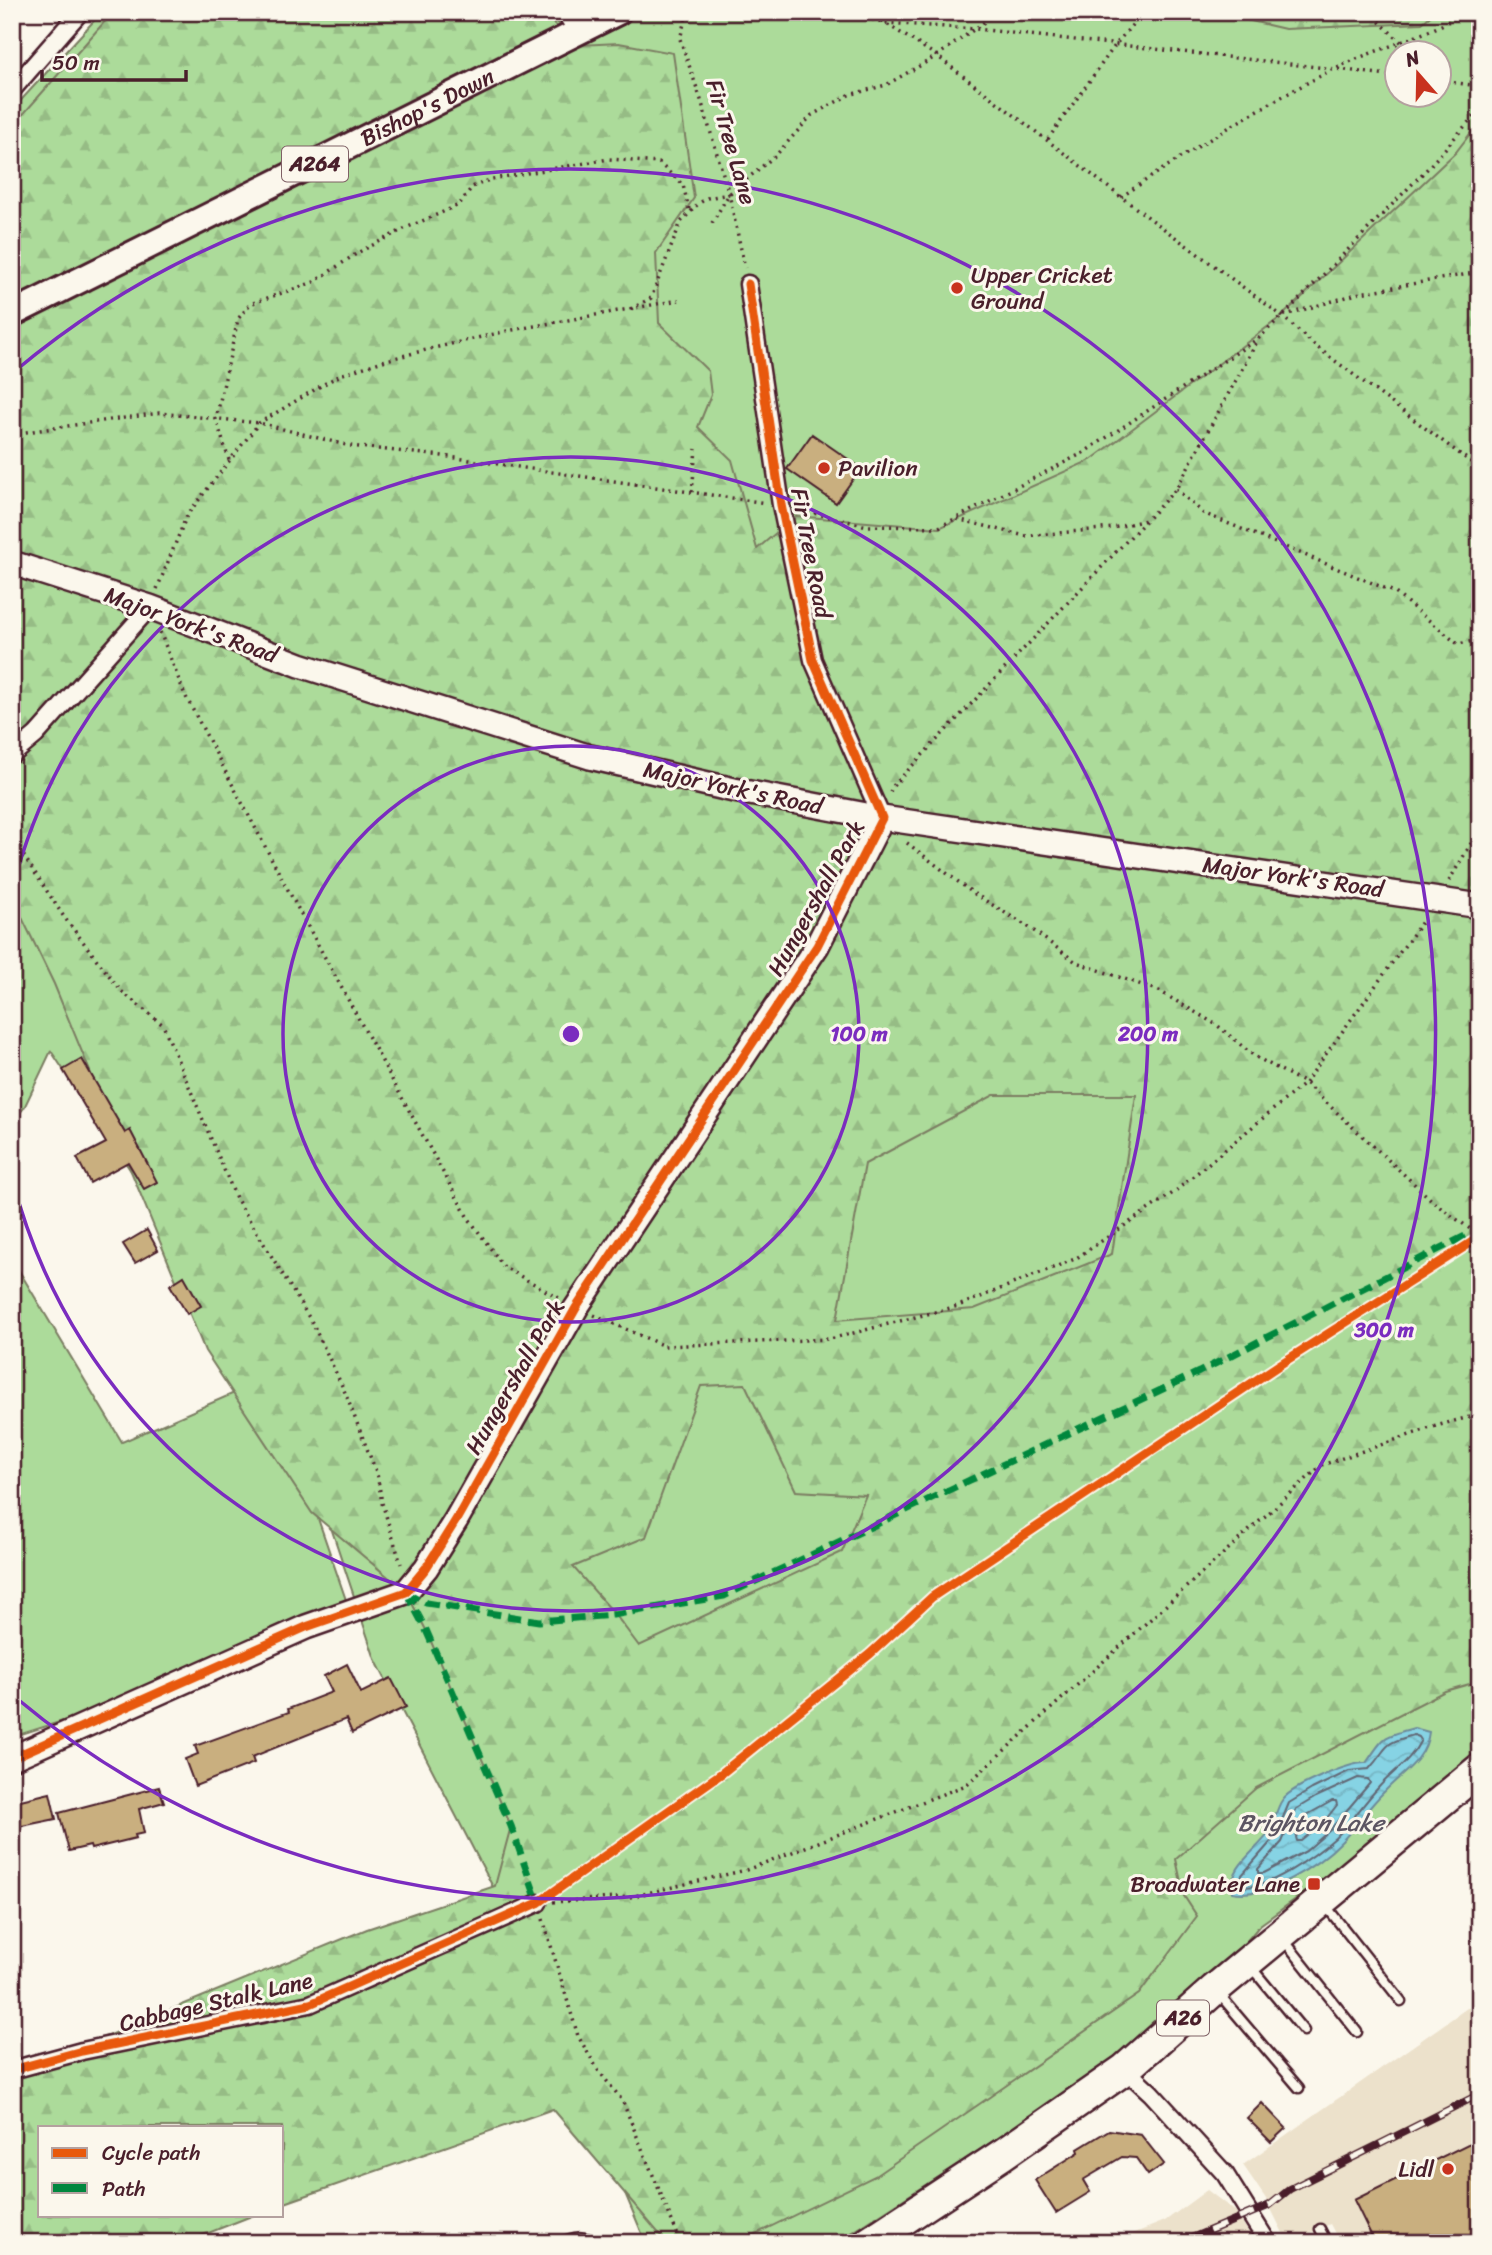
<svg xmlns="http://www.w3.org/2000/svg" width="1492" height="2255" font-family="Sriracha,sans-serif">
	<style>
		.built { fill: #ece1cb }
		.green { fill: #acdb9a; stroke: #7b7d62; stroke-width: 2; fill-rule: evenodd }
		.forest { fill: url(#forest-firs); stroke: #7b7d62; stroke-width: 2; fill-rule: evenodd }
		.water { fill: url(#water-waves); stroke: #6e8b9a; stroke-width: 2 }
		.lines { fill: none; stroke-linecap: round; stroke-linejoin: round }
		.shore { stroke: #626775; stroke-width: 2 }
		.building { fill: #c9af7f; stroke: #4a1f2b; stroke-width: 2 }
		.lane-casing { stroke: #4a1f2b; stroke-width: 13 }
		.street-casing { stroke: #4a1f2b; stroke-width: 21 }
		.secondary-casing { stroke: #4a1f2b; stroke-width: 28 }
		.primary-casing { stroke: #4a1f2b; stroke-width: 30 }
		.highway-casing { stroke: #4a1f2b; stroke-width: 35 }
		.path { stroke: #4a1f2b; stroke-width: 3.5; stroke-dasharray: 2 5; stroke-linecap: butt }
		.lane { stroke: #fbf7ec; stroke-width: 8 }
		.street { stroke: #fbf7ec; stroke-width: 16 }
		.secondary { stroke: #fbf7ec; stroke-width: 23 }
		.primary { stroke: #fbf7ec; stroke-width: 24 }
		.highway { stroke: #fbf7ec; stroke-width: 30 }
		.rail-casing { stroke: #4a1f2b; stroke-width: 8 }
		.rail { stroke: #fbf7ec; stroke-width: 5; stroke-dasharray: 16; stroke-linecap: butt }
		.quiet { stroke: #00873e; stroke-width: 7; stroke-dasharray: 14 7; stroke-linecap: butt }
		.cycleway-casing { stroke: #fbf7ec; stroke-width: 13 }
		.cycleway { stroke: #e8590c; stroke-width: 9 }
		.ring { fill: none; stroke: #7b2cbf; stroke-width: 3.5 }
		.poi-dot { fill: #c8321e; stroke: #fbf7ec; stroke-width: 2.5 }
		.labels { text-anchor: middle; dominant-baseline: central; stroke-width: 6; stroke-linejoin: round; paint-order: stroke }
		.shield { fill: #fbf7ec; stroke: #7f6065; stroke-width: 2 }
		.shield-label { font-size: 21px; font-weight: bold; fill: #4a1f2b }
		.street-label { font-size: 23px; fill: #4a1f2b; stroke: #fbf7ec }
		.poi-label { font-size: 23px; fill: #4a1f2b; stroke: #fbf7ec; text-anchor: start }
		.water-label { font-size: 24px; font-style: italic; fill: #5c5562; stroke: #fbf7ec }
		.centre { fill: #7b2cbf; stroke: #fbf7ec; stroke-width: 3.5 }
		.ring-label { font-size: 21px; text-anchor: middle; font-weight: bold; fill: #7b2cbf; stroke: #fbf7ec; stroke-width: 6; stroke-linejoin: round; paint-order: stroke }
	</style>
	<defs>
		<pattern id="forest-firs" width="22" height="20" patternUnits="userSpaceOnUse" patternTransform="scale(1.75)"><rect width="22" height="20" fill="#acdb9a"/><path d="M5 1l3.5 6h-7zM16 11l3.5 6h-7z" fill="#96bc85"/></pattern>
		<pattern id="water-waves" width="16" height="10" patternUnits="userSpaceOnUse" patternTransform="scale(1.75)"><rect width="16" height="10" fill="#86d3e4"/><path d="M0 5q4-4 8 0t8 0" fill="none" stroke="#75b5c4"/></pattern>
	</defs>
	<rect width="100%" height="100%" fill="#fbf7ec"/>
	<filter id="ink" filterUnits="userSpaceOnUse"><feTurbulence type="fractalNoise" baseFrequency=".0143" numOctaves="2"/><feDisplacementMap in="SourceGraphic" scale="14" xChannelSelector="R" yChannelSelector="G"/><feConvolveMatrix kernelMatrix="1 2 1 2 8 2 1 2 1" color-interpolation-filters="sRGB"/></filter>
	<g filter="url(#ink)">
		<!-- built -->
		<path class="built" d="M1480,1999V2243H1340L1330,2224L1288,2243L1266,2199L1243,2165Z
			M1207,2190L1236,2212L1255,2243H1110L1165,2221Z"/>
		<!-- green -->
		<path class="green" d="M102,12H545L580,42L635,12H1480V1752L1374,1842L1260,1925L1225,1967L1084,2082L836,2243H646L510,1920L375,1659L293,1414L271,1382L346,1600L101,1709L12,1737V1259L122,1442L269,1378L51,1051L24,1108L12,1122V110ZM1398,52H1440V94H1398Z"/>
		<!-- forest -->
		<path class="forest" d="M113,12H540L579,45L619,43L673,53L694,198L656,253L659,323L708,371L711,395L698,427L732,460L757,549L796,516L939,528L1091,460L1282,316L1456,152L1480,121V1681L1445,1691L1256,1788L1176,1859L1184,1896L1197,1916L1139,1994L875,2176L737,2243H667L553,2109L282,2204V2127H40V2215H254L183,2243H12V2075L367,1929L495,1886L511,1826L426,1630L406,1592L312,1513L205,1351L54,984L12,897V127ZM994,1095H1136L1112,1254L974,1309L837,1320L865,1164ZM745,1384L796,1491L866,1495L842,1552L639,1646L614,1613L573,1567L646,1537L701,1386Z
			M1212,12H1435L1422,23L1285,29Z"/>
		<!-- water -->
		<path class="water" d="M1414,1728L1429,1732C1426,1760 1403,1772 1385,1791C1369,1806 1357,1825 1342,1841C1319,1865 1267,1899 1232,1892C1230,1866 1254,1853 1268,1834C1275,1824 1275,1809 1283,1799C1293,1786 1350,1762 1366,1763C1385,1736 1381,1737 1414,1728Z"/>
		<g class="lines">
			<!-- shore -->
			<path class="shore" d="M1414,1735L1419,1737L1421,1740C1411,1761 1393,1771 1378,1788C1363,1804 1351,1823 1335,1838C1317,1854 1265,1893 1240,1886L1242,1875L1275,1837L1289,1803L1312,1789L1349,1771L1369,1769C1390,1746 1380,1744 1414,1735Z
				M1358,1778L1368,1779L1370,1783L1330,1830L1306,1851L1264,1873H1258V1869L1282,1842L1296,1809L1316,1797Z
				M1332,1801H1336L1337,1805L1323,1823L1301,1841H1297L1296,1837L1305,1816Z"/>
		</g>
		<!-- building -->
		<path class="building" d="M812,434L861,468L836,503L787,469Z
			M82,1059L125,1133L130,1130L157,1182L144,1189L128,1162L90,1183L77,1158L106,1143L63,1070Z
			M147,1230L158,1250L135,1263L123,1244Z
			M184,1276L201,1306L187,1314L170,1285Z
			M347,1664L361,1693L391,1678L406,1707L352,1733L346,1719L252,1757L254,1763L195,1786L185,1759L198,1754L195,1746L289,1712L288,1709L332,1692L324,1676Z
			M159,1787L164,1802L139,1809L144,1833L135,1835L136,1838L91,1849L90,1846L69,1851L59,1813Z
			M50,1793L56,1819L12,1828V1802Z
			M1262,2103L1286,2128L1271,2142L1247,2118Z
			M1109,2130L1141,2135L1164,2164L1148,2175L1136,2158L1122,2157L1083,2180L1090,2192L1056,2213L1035,2180L1079,2152L1078,2149Z
			M1480,2138V2243H1375L1354,2200Z"/>
		<g class="lines">
			<!-- lane casing -->
			<g class="lane-casing">
				<path id="lane" d="M1326,1906L1401,2001
					M1284,1940L1357,2032
					M1251,1967L1304,2031
					M1219,1994L1299,2088
					M1320,2229L1327,2243
					M560,2243C574,2236 584,2235 597,2243"/>
			</g>
			<!-- street casing -->
			<g class="street-casing">
				<path id="street" d="M565,12L578,33
					M12,90L80,12
					M748,284L781,505L813,660L882,818
					M12,755L36,735L150,607
					M1125,2069L1151,2093L1225,2174L1268,2243
					M12,2070L82,2051L310,2004L538,1903"/>
			</g>
			<!-- secondary casing -->
			<g class="secondary-casing">
				<path id="secondary" d="M12,563L150,607L300,665L590,757L734,790L882,818L1480,906
					M12,1758L306,1627L406,1592L426,1568L456,1520L576,1308L817,946L882,818"/>
			</g>
			<!-- primary casing -->
			<g class="primary-casing">
				<g id="primary">
					<path id="s1" d="M12,314L618,12"/>
				</g>
			</g>
			<!-- highway casing -->
			<g class="highway-casing">
				<path id="highway" d="M868,2243L1003,2154L1125,2069L1215,1989L1480,1769"/>
			</g>
			<!-- path -->
			<path class="path" d="M687,12L680,39L701,100L729,194L745,268
				M845,12L885,23L976,29L1398,76
				M871,12L885,23L937,56L1121,197L1282,316L1314,345L1480,469
				M1369,12L1402,43
				M937,56L987,20L992,12
				M1440,81L1480,86
				M1048,139L1116,44L1143,12
				M1121,197C1189,151 1259,107 1332,70C1376,48 1422,39 1465,12
				M712,223L729,194L777,154L812,115L849,95L886,85L937,56
				M631,309L651,298L681,222L698,204L707,198L729,194
				M1284,315L1427,169L1480,109
				M12,434L159,413L259,423L350,446L442,456L766,503
				M229,460L216,419L238,319L250,304L314,282L359,252L406,228L459,205L472,187L492,179L609,159L659,163L683,185L690,213
				M1176,489L1203,513L1394,592L1458,644L1480,640
				M692,492L696,449
				M801,510L867,526L939,527L1083,453L1259,338L1282,316L1360,293L1480,272
				M957,519L1025,536L1113,528L1146,520
				M157,589L187,515L259,423L329,381L343,374L386,360L434,348L507,331L679,300
				M160,632L185,695L295,903L467,1216L504,1267L559,1298
				M890,792L892,787L1176,489L1258,340
				M12,838L64,917L121,991L163,1025L236,1198L313,1324L344,1390L377,1474L382,1503L401,1564
				M907,843L973,893L1030,928L1076,962L1159,991L1217,1025L1254,1056L1305,1083L1437,1205L1480,1236
				M1449,881L1480,828
				M594,1315L664,1346L830,1339L958,1306L1075,1259L1173,1193L1305,1083L1424,919
				M553,1902L630,1897L746,1870L966,1785L1322,1465L1436,1426L1480,1414
				M543,1919L578,2036L598,2070L622,2100L681,2243"/>
			<!-- lane -->
			<use href="#lane" class="lane"/>
			<!-- street -->
			<use href="#street" class="street"/>
			<!-- secondary -->
			<use href="#secondary" class="secondary"/>
			<!-- primary -->
			<use href="#primary" class="primary"/>
			<!-- highway -->
			<use href="#highway" class="highway"/>
			<!-- rail casing -->
			<g class="rail-casing">
				<path id="rail" d="M1180,2243L1270,2205L1290,2189L1480,2094"/>
			</g>
			<!-- rail -->
			<use href="#rail" class="rail"/>
			<!-- quiet -->
			<path class="quiet" d="M406,1592L426,1630L511,1826L538,1903L543,1899
				M406,1592L426,1603L539,1621L613,1615L724,1596L1199,1372L1465,1236"/>
			<!-- cycleway casing -->
			<g class="cycleway-casing">
				<path id="cycleway" d="M12,1758L306,1627L406,1592L426,1568L456,1520L576,1308L817,946L882,818L813,660L781,505L748,284
					M12,2070L82,2051L310,2004L538,1903L722,1773L870,1654L932,1597L1279,1365L1480,1237"/>
			</g>
			<!-- cycleway -->
			<use href="#cycleway" class="cycleway"/>
		</g>
	</g>
	<!-- distance rings -->
	<g class="ring">
		<circle cx="571" cy="1034" r="288"/>
		<path d="M12 890A577 577 0 1 1 12 1178"/>
		<path d="M15 371A865 865 0 1 1 15 1697"/>
	</g>
	<!-- markers -->
	<g class="poi-dot">
		<circle cx="957" cy="288" r="7"/>
		<circle cx="824" cy="468" r="7"/>
		<rect x="1307" y="1877" width="14" height="14" rx="3.5"/>
		<circle cx="1448" cy="2169" r="7"/>
	</g>
	<g class="labels">
		<!-- shield labels -->
		<g class="shield">
			<rect x="282" y="146.5" width="66" height="35" rx="5"/>
			<rect x="1157" y="2000.5" width="52" height="35" rx="5"/>
		</g>
		<g class="shield-label">
			<text x="315" y="164">A264</text>
			<text x="1183" y="2018">A26</text>
		</g>
		<!-- street labels -->
		<g class="street-label">
			<text stroke="none"><textPath href="#s1" startOffset="464">Bishop's Down</textPath></text>
			<text transform="translate(731 142) rotate(74)">Fir Tree Lane</text>
			<text transform="translate(811 553) rotate(79)">Fir Tree Road</text>
			<text transform="translate(191 625) rotate(20)">Major York's Road</text>
			<text transform="translate(733 788) rotate(12)">Major York's Road</text>
			<text transform="translate(1293 877) rotate(8)">Major York's Road</text>
			<text transform="translate(816 898) rotate(-61)">Hungershall Park</text>
			<text transform="translate(515 1377) rotate(-60)">Hungershall Park</text>
			<text transform="translate(216 2002) rotate(-13)">Cabbage Stalk Lane</text>
		</g>
		<!-- poi labels -->
		<g class="poi-label">
			<text x="971" y="275">Upper Cricket<tspan x="971" dy="26">Ground</tspan></text>
			<text x="838" y="468">Pavilion</text>
			<text x="1300" y="1884" text-anchor="end">Broadwater Lane</text>
			<text x="1434" y="2169" text-anchor="end">Lidl</text>
		</g>
		<!-- water labels -->
		<g class="water-label">
			<text x="1311" y="1823">Brighton Lake</text>
		</g>
	</g>
	<circle cx="571" cy="1034" r="10" class="centre"/>
	<g class="ring-label">
		<text x="859" y="1041">100 m</text>
		<text x="1148" y="1041">200 m</text>
		<text x="1384" y="1337">300 m</text>
	</g>
	<!-- margin -->
	<rect width="1492" height="2255" fill="none" stroke="#fbf7ec" stroke-width="42"/>
	<rect x="21" y="21" width="1450" height="2213" fill="none" stroke="#4a1f2b" stroke-width="2.5" filter="url(#ink)"/>
	<!-- legend -->
	<rect x="38" y="2126" width="245" height="91" fill="#fbf7ec" stroke="#b4a19f" stroke-width="2"/>
	<rect x="52" y="2148" width="35" height="10" fill="#e8590c" stroke="#b4a19f" stroke-width="2"/>
	<text x="102" y="2160" font-size="21" fill="#4a1f2b">Cycle path</text>
	<rect x="52" y="2183" width="35" height="10" fill="#00873e" stroke="#b4a19f" stroke-width="2"/>
	<text x="102" y="2196" font-size="21" fill="#4a1f2b">Path</text>
	<!-- north arrow -->
	<g transform="translate(1418 74) rotate(340)"><circle r="33" fill="#fbf7ec" stroke="#b4a19f" stroke-width="2"/>
	<path d="M0-5L12 26L0 18L-12 26Z" fill="#c8321e"/>
	<text y="-10" font-size="19" font-weight="bold" text-anchor="middle" fill="#4a1f2b">N</text>
	</g>
	<!-- scale -->
	<path d="M42 70v10h144v-10" fill="none" stroke="#4a1f2b" stroke-width="3.5"/>
	<text x="52" y="70" font-size="21" fill="#4a1f2b" stroke="#fbf7ec" stroke-width="5" paint-order="stroke">50 m</text>
</svg>
